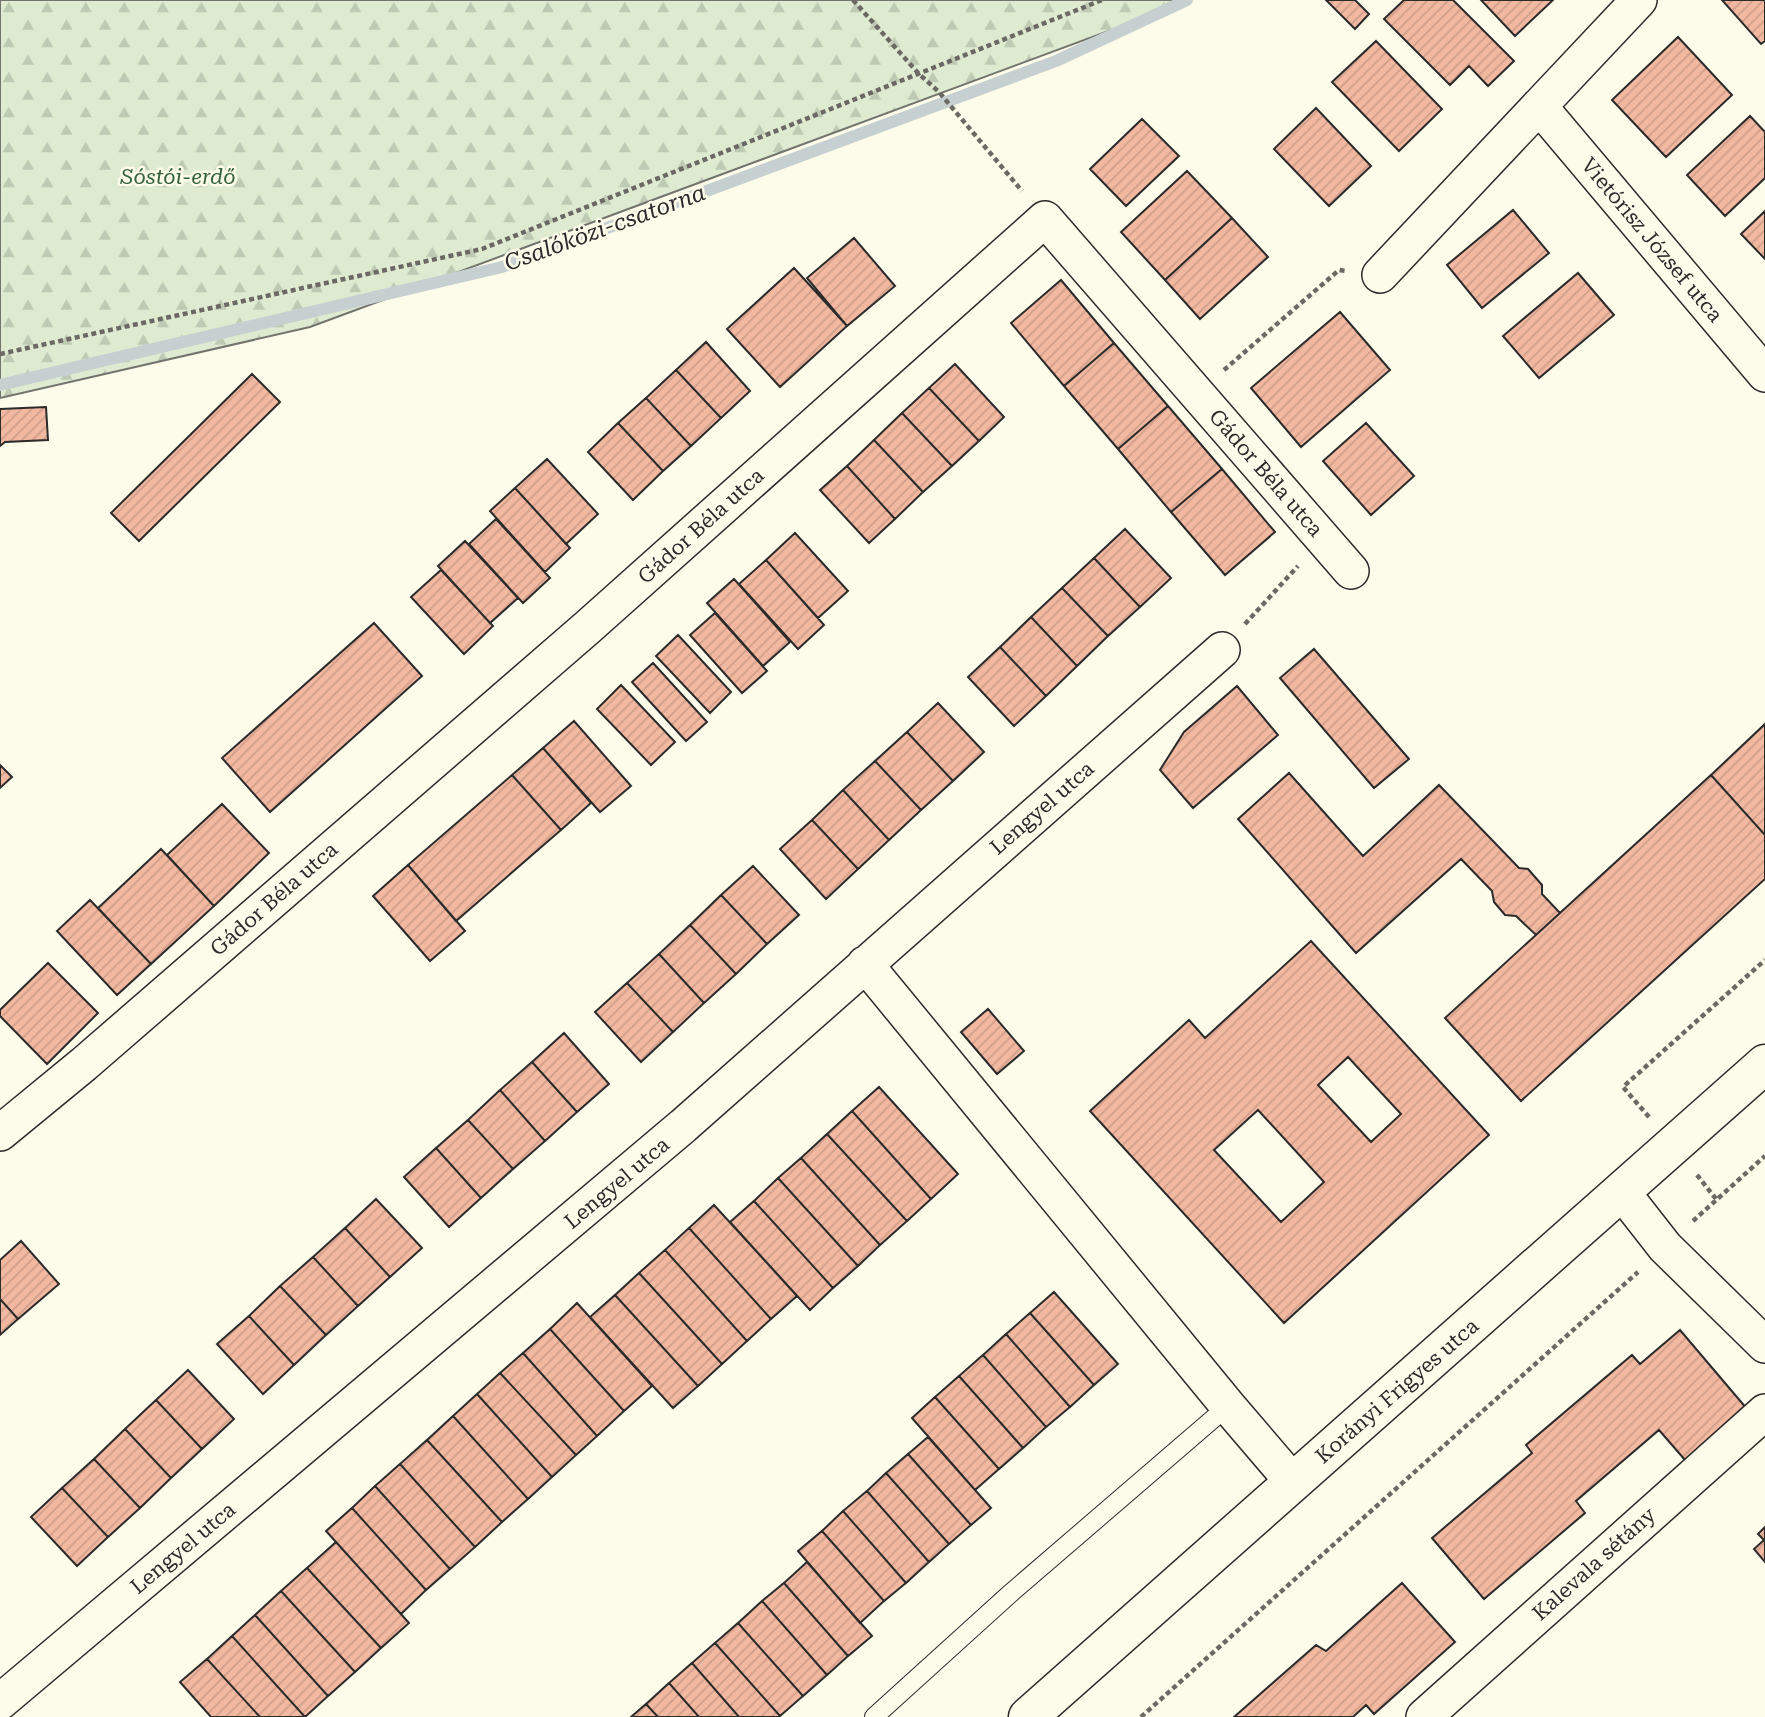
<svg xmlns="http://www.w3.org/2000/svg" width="1765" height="1717" font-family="'Roboto Serif',serif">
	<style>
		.forest { fill: url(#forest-firs); stroke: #74746e; stroke-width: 2 }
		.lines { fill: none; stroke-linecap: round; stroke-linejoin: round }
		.stream { stroke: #c7d0d0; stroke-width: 12 }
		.building { fill: url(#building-hatch); stroke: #2b2b2b; stroke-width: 2; fill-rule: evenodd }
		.service-casing { stroke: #2b2b2b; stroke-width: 20 }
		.minor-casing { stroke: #2b2b2b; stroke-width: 38 }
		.tertiary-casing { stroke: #2b2b2b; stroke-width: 41 }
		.path { stroke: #6a6964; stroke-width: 4.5; stroke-dasharray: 5 3.5; stroke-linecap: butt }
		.service { stroke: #fdfbea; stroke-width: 18 }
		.minor { stroke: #fdfbea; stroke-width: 35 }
		.tertiary { stroke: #fdfbea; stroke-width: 38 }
		.labels { text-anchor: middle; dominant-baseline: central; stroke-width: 5; stroke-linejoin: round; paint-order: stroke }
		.park-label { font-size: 21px; font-style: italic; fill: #34623c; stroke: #fdfbea }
		.street-label { font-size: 21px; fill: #2b2b2b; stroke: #fdfbea }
		.water-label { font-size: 23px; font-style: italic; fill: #2b2b2b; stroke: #fdfbea }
	</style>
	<defs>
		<pattern id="forest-firs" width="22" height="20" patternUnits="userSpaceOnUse" patternTransform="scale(1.75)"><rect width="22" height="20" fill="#deebd1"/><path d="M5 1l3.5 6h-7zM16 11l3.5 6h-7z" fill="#bfcab4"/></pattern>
		<pattern id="building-hatch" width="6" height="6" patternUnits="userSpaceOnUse" patternTransform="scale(1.75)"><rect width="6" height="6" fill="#f2b8a0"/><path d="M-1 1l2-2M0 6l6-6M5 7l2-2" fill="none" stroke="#d09e8a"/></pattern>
	</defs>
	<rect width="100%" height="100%" fill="#fdfbea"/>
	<!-- forest -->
	<path class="forest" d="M0,0H1192L310,327L0,398Z"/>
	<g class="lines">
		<!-- stream -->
		<path class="stream" d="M0,385L502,267L1056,61L1187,0"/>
	</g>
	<!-- building -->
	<path class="building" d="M1326,0H1355L1369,14L1355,29Z
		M1404,0H1453L1514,61L1488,86L1469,66L1450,85L1384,19Z
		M1481,0H1553L1515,36Z
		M1722,0H1765V41L1761,44Z
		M1678,37L1732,95L1666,157L1612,100Z
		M1376,41L1442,109L1399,151L1332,82Z
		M1316,108L1371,166L1329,206L1274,149Z
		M1750,116L1765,132V178L1725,216L1687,175Z
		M1142,119L1179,156L1126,206L1090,169Z
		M1187,171L1232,218L1165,280L1121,232Z
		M1513,210L1549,253L1482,308L1447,265Z
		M1765,211V259L1741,234Z
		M1232,218L1268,257L1200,319L1165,280Z
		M854,238L895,286L847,326L807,278Z
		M794,268L847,326L780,387L727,329Z
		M1578,273L1614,315L1539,378L1503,336Z
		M1061,280L1114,343L1064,386L1011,323Z
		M1340,312L1390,370L1301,447L1251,388Z
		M706,342L750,391L721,418L676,370Z
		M1114,343L1168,406L1118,449L1064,386Z
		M955,364L1004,417L979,441L929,388Z
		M676,370L721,418L691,446L646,398Z
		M252,374L280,402L139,541L111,513Z
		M929,388L979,441L952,466L902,413Z
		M646,398L691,446L663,471L618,423Z
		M1168,406L1222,469L1171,512L1118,449Z
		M46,407L48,440L5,442L0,446V409Z
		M902,413L952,466L923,492L874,440Z
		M618,423L663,471L633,500L588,452Z
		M1366,423L1414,476L1371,515L1323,461Z
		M874,440L923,492L895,519L847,466Z
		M547,459L598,514L566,544L515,488Z
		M847,466L895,519L869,543L820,490Z
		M1222,469L1275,532L1225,575L1171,512Z
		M515,488L570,548L545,572L490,511Z
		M496,519L550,578L523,603L469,544Z
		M1125,529L1171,578L1140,607L1094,558Z
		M795,533L848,591L818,618L766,560Z
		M465,541L518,598L490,623L438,566Z
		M1094,558L1140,607L1108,636L1062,588Z
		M766,560L824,625L798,649L739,584Z
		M441,570L493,626L464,654L411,597Z
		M734,579L790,642L763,666L707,603Z
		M1062,588L1108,636L1077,666L1031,617Z
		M715,613L767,671L742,693L690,635Z
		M1031,617L1077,666L1046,696L1000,647Z
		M374,623L422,676L270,812L222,758Z
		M678,635L731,692L710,713L656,656Z
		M1000,647L1046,696L1014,726L968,677Z
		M1314,649L1409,759L1374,788L1280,678Z
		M653,663L707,722L686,741L632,682Z
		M621,685L675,742L651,765L597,709Z
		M1237,686L1278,735L1193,808L1160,770L1184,732Z
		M938,703L984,752L953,781L907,732Z
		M574,721L631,786L600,812L543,748Z
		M1765,724V835L1711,775Z
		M907,732L953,781L921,810L875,761Z
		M543,748L591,803L561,830L512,775Z
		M875,761L921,810L889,840L843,790Z
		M0,765L12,777L0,788Z
		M1289,773L1363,856L1439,785L1519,868L1528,869L1542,885V894L1560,913L1536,935L1516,916L1505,915L1494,902L1492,891L1461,859L1356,953L1238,819Z
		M512,775L561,830L456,921L408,865Z
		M1711,775L1765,835V879L1521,1101L1445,1018Z
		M843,790L889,840L858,869L812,820Z
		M222,804L269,853L214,906L167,855Z
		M812,820L858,869L826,899L780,849Z
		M161,849L214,906L151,964L98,908Z
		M408,865L465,931L430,961L373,896Z
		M753,866L799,915L767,944L721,895Z
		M721,895L767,944L736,974L690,925Z
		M90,900L151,964L117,995L57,931Z
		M690,925L736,974L704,1003L659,954Z
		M1311,941L1489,1135L1284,1323L1090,1111L1189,1020L1205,1038ZM1348,1057L1401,1114L1371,1142L1318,1085ZM1258,1110L1324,1182L1281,1222L1214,1150Z
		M659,954L704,1003L673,1032L627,983Z
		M48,963L98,1013L47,1064L0,1016V1010Z
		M627,983L673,1032L641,1062L595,1012Z
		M988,1009L1024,1051L997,1074L961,1032Z
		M564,1033L609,1084L577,1112L532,1062Z
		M532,1062L577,1112L545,1141L500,1090Z
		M879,1087L958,1174L931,1199L852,1111Z
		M500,1090L545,1141L513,1169L468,1120Z
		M852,1111L931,1199L907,1221L827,1134Z
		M468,1120L513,1169L481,1198L436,1148Z
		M827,1134L907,1221L880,1245L801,1158Z
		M436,1148L481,1198L449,1227L404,1177Z
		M801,1158L880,1245L858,1266L778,1178Z
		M778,1178L858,1266L833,1288L754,1201Z
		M376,1199L422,1248L390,1277L345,1228Z
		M754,1201L833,1288L810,1310L730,1222Z
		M714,1205L797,1296L771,1319L689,1228Z
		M345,1228L390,1277L358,1306L313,1257Z
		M689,1228L771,1319L747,1341L665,1250Z
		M21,1241L59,1284L18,1319L0,1299V1260Z
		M665,1250L747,1341L722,1364L639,1273Z
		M313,1257L358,1306L326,1335L280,1286Z
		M639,1273L722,1364L698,1386L615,1295Z
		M280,1286L326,1335L294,1365L249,1316Z
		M1054,1292L1118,1364L1094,1385L1030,1313Z
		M615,1295L698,1386L673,1408L590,1317Z
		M0,1299L18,1319L0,1335Z
		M577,1303L652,1386L624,1411L550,1329Z
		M1030,1313L1094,1385L1070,1407L1006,1334Z
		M249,1316L294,1365L263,1394L217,1344Z
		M550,1329L624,1411L597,1436L523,1353Z
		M1680,1330L1753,1416L1692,1468L1659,1430L1576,1501L1585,1513L1484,1599L1432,1538L1532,1453L1526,1445L1632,1355L1640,1364Z
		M1006,1334L1070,1407L1046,1427L983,1355Z
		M523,1353L597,1436L576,1455L500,1373Z
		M983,1355L1046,1427L1023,1448L959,1376Z
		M188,1370L234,1419L202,1449L156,1400Z
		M500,1373L576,1455L552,1477L477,1394Z
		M959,1376L1023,1448L999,1469L935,1397Z
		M477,1394L552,1477L528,1499L453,1416Z
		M935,1397L999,1469L975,1490L912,1418Z
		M156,1400L202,1449L171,1478L125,1429Z
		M453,1416L528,1499L502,1522L427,1440Z
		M125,1429L171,1478L140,1508L94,1459Z
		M928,1437L991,1508L971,1525L908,1454Z
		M427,1440L502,1522L475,1547L400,1464Z
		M908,1454L971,1525L949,1544L886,1473Z
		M94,1459L140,1508L108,1537L62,1488Z
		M400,1464L475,1547L450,1569L375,1486Z
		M886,1473L949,1544L929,1562L867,1491Z
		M375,1486L450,1569L426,1590L352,1508Z
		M62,1488L108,1537L77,1566L31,1517Z
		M867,1491L929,1562L906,1583L843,1511Z
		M352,1508L426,1590L401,1614L326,1531Z
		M843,1511L906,1583L884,1601L822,1531Z
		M1765,1527V1562L1754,1549L1764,1540L1758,1534Z
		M822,1531L884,1601L860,1623L798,1551Z
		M336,1542L409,1623L381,1648L307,1568Z
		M807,1562L872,1636L848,1656L784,1583Z
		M307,1568L381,1648L355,1672L281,1591Z
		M784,1583L848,1656L827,1675L762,1601Z
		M1402,1583L1455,1642L1374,1714L1366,1705L1353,1717H1234L1316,1645L1326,1651Z
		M281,1591L355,1672L328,1696L255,1615Z
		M762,1601L827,1675L803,1696L738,1623Z
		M255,1615L328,1696L305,1717L232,1636Z
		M738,1623L803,1696L780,1716L715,1643Z
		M232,1636L305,1717H260L207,1659Z
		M715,1643L780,1716L779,1717H739L692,1663Z
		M207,1659L260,1717H211L180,1682Z
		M692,1663L739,1717H699L669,1683Z
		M669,1683L699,1717H658L646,1704Z
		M646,1704L658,1717H631Z"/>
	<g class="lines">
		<!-- service casing -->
		<g class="service-casing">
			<path id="service" d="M874,1717L1012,1592L1228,1406"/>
		</g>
		<!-- minor casing -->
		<g class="minor-casing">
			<path id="minor" d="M1539,106L1765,374
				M1380,275L1639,0
				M865,964L1228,1406L1293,1482
				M0,1133L84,1064L588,627L1045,219L1351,571
				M1622,1192L1665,1247L1765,1345
				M0,1702L683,1126L1222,650
				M1424,1717L1765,1412"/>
		</g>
		<!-- tertiary casing -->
		<g class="tertiary-casing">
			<path id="tertiary" d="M1028,1717L1765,1064"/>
		</g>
		<!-- path -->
		<path class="path" d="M853,0L919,74L939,92L1022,191
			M0,354L482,249L1102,0
			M1224,370L1339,270L1346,271
			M1245,624L1298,566
			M1649,1117L1623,1087L1765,960
			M1697,1175L1716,1199
			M1693,1221L1765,1156
			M1141,1717L1638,1272"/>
		<!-- service -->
		<use href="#service" class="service"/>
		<!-- minor -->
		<use href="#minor" class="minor"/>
		<!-- tertiary -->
		<use href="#tertiary" class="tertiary"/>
	</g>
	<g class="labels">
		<!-- park labels -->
		<g class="park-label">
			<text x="178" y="177">Sóstói-erdő</text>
		</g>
		<!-- street labels -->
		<g class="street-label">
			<text transform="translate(1652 240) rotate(50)">Vietórisz József utca</text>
			<text transform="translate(1266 473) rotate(49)">Gádor Béla utca</text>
			<text transform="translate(701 526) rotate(-42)">Gádor Béla utca</text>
			<text transform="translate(1042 808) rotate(-41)">Lengyel utca</text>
			<text transform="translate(274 899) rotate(-41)">Gádor Béla utca</text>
			<text transform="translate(617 1183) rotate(-40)">Lengyel utca</text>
			<text transform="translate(1397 1391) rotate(-41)">Korányi Frigyes utca</text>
			<text transform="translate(183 1548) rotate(-40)">Lengyel utca</text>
			<text transform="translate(1594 1564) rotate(-42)">Kalevala sétány</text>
		</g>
		<!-- water labels -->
		<g class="water-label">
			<text transform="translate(605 228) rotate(-20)">Csalóközi-csatorna</text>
		</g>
	</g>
</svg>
